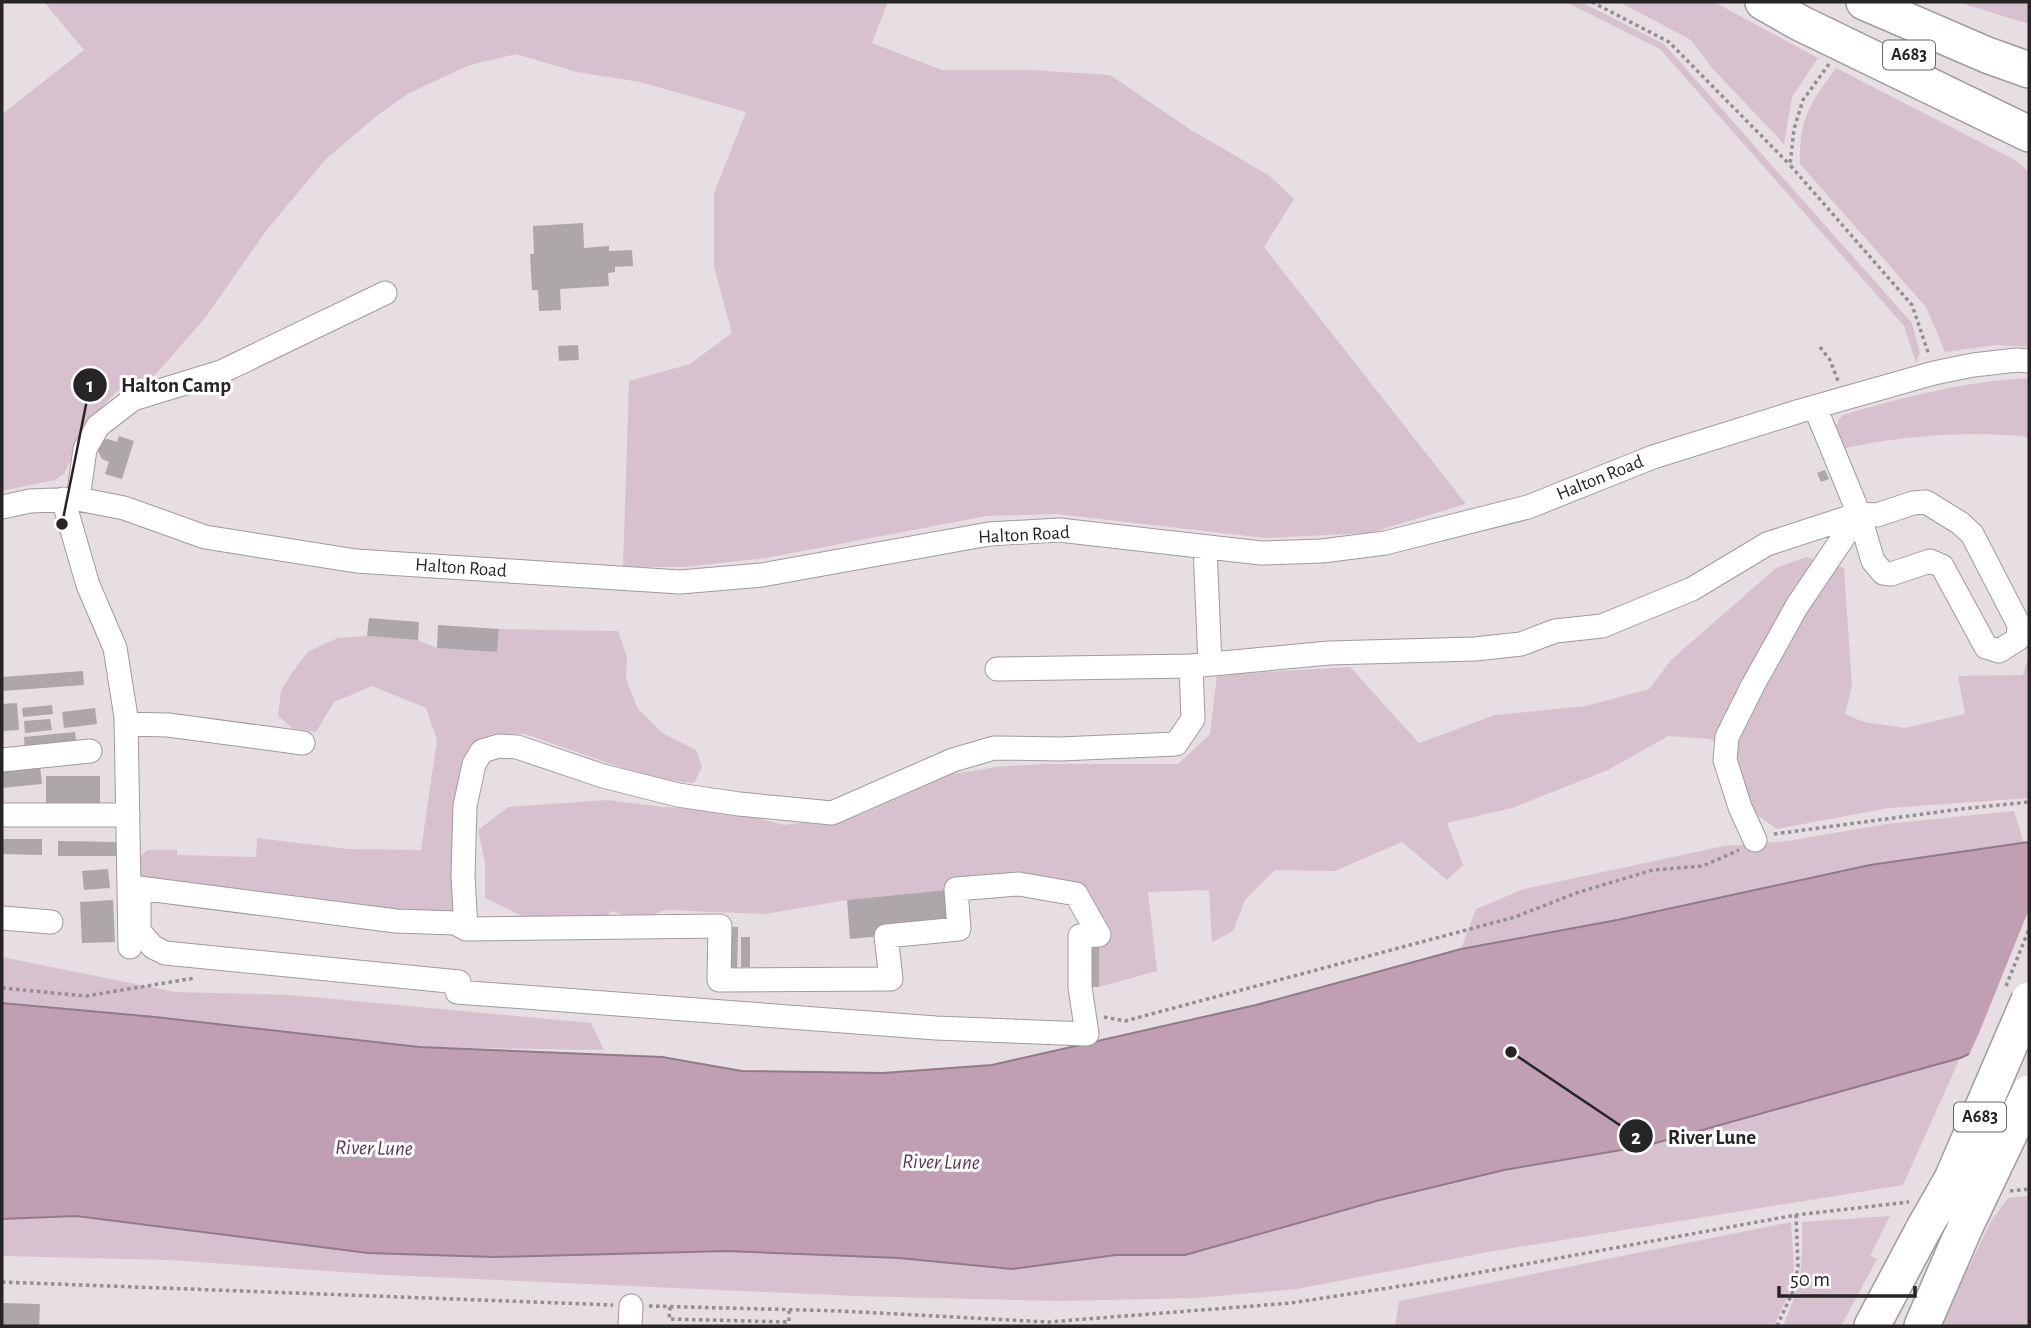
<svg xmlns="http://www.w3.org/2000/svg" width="2031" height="1328" font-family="'Alegreya Sans',sans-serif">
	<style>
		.green { fill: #d8c1ce }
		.water { fill: #c09fb2; stroke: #927a88; stroke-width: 2 }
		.pier { fill: #e6dee2 }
		.building { fill: #ada6aa }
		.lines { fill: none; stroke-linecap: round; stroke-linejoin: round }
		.minor-casing { stroke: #a19a9e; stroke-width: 25 }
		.highway-casing { stroke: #a19a9e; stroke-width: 38 }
		.path { stroke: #948e91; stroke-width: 3.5; stroke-dasharray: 3.5 3.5; stroke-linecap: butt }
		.minor { stroke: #fff; stroke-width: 23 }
		.highway { stroke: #fff; stroke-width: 35 }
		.highway-bridge-casing { stroke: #a19a9e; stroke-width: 38; stroke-linecap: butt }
		.path-bridge { stroke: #948e91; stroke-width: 3.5; stroke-dasharray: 3.5 3.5; stroke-linecap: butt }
		.highway-bridge { stroke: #fff; stroke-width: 35 }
		.labels { text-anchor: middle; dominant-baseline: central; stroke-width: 6; stroke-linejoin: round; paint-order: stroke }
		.shield { fill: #fff; stroke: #686667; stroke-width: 2 }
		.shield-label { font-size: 18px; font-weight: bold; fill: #272426 }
		.street-label { font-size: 19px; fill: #272426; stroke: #fff }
		.water-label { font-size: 21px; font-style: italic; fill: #613450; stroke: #fff }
		.leader { fill: none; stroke: #272426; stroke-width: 2.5 }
		.callout-dot { fill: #272426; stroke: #fff; stroke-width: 2.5 }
		.mark-label { font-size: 21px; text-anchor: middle; font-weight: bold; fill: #fff }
		.callout-label { font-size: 21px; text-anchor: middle; font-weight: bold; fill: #272426; stroke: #fff; stroke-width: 6; stroke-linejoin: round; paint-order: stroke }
	</style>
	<rect width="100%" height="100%" fill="#e6dee2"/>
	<!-- green -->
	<path class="green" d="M44,2H888L872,43L942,70H1030L1110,75L1191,130L1270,176L1294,199L1264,247L1466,504L1369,533L1265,538L1057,514L987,516L766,558L684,567H623L629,381L690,364L732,333L714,267V193L746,112L640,82L577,72L516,54L470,65L409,93L378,115L325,160L266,231L205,318L155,375L116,392L91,419L64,474L55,480L2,491V114L84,50Z
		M1566,2H1581L1664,44L1912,323L1920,353L1916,363L1904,326L1660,49Z
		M1619,2H1714L1818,58L1792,97L1784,144L1712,68L1691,40Z
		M1960,2H2029V24L1967,5Z
		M1836,68L2015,160L2029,172V347L1996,345L1945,352L1926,307L1800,164C1799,118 1810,104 1836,68Z
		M2029,378V438L2024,436C1960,432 1904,435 1842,449L1835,425L1839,423L1838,420L1843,415C1904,397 1965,381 2029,378Z
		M1806,557L1844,568L1852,686L1845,714L1864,722L1905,728L1965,714L1958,676L2023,675L2029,654V798L1889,808L1777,829L1753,812L1730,751L1710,739L1668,736L1608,770L1512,808L1447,823L1463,865L1447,880L1402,842L1335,871L1275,870L1245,900L1233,931L1212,942L1209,890L1148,892L1157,971L1099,987V936L1076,894L956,889L847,900L765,914L664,910L639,921L613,911L597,921L569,915L525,917L485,898V862L478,830L508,807L608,800L662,807L722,809L784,825L860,815L952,774L997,767L1042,764H1178L1210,734L1217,675L1350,667L1419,743L1495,715L1586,706L1649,689L1672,659L1776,568Z
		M499,629L618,631L627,657L626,679L638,709L664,734L696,750L702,767L694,783L657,780L525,734H492L462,765L455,923L139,888L140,857L147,850H177V855L256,857L257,838L348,849L421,850L437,740L426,708L372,686L334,702L316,732L292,728L278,716L281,691L293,671L308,652L337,638L367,636L417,640L437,648L497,652Z
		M2014,811L2024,843L1870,865L1617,920L1461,949L1476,909L1524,889L1724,846L1788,841L1886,824Z
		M2,957L175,992L291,995L591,1023L604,1050L419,1047L155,1017L2,1003Z
		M1960,1058L1903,1185L1494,1251L1297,1289L1196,1298L1060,1301L855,1296L386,1275L168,1260L2,1256V1219L76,1216L368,1253L494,1257L727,1251L899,1258L1012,1269L1116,1255H1185L1380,1200L1504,1170L1645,1146Z
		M2029,1196V1326H1937L1961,1268L1969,1267L1991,1221L2008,1198Z
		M1890,1216L1870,1256L1877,1259L1841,1326H1783C1801,1283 1803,1269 1802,1222Z
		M1791,1222L1794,1266L1791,1288L1774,1326H1395L1399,1301Z"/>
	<!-- water -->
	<path class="water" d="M2029,842V1028L1960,1058L1645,1146L1504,1170L1380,1200L1185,1255H1116L1012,1269L899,1258L727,1251L494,1257L368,1253L76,1216L2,1219V1003L155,1017L419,1047L662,1057L742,1071L883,1073L992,1065L1256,1005L1461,949L1617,920L1870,865Z"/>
	<!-- pier -->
	<path class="pier" d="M2029,909V1031L1967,1059L1979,1033Z"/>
	<!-- building -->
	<path class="building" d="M583,223L584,248L609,246V251L632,250L633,266L615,267V272L608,273L609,286L560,289L561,310L539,311L538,290H532L530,254H534L533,226Z
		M578,345L579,360L559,361L558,346Z
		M119,436L134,441L122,479L105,474L109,462L102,459L96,447L100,440L108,439L117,442Z
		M1825,470L1829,479L1821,482L1817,473Z
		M369,618L419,622L418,640L367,636Z
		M438,625L499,629L497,652L437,648Z
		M83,671L84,685L2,691V677Z
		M17,703L19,730L2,731V704Z
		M52,705L53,714L23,717L22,708Z
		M95,708L97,724L64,728L62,712Z
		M50,719L52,730L25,733L24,721Z
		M75,732L77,748L25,753L24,737Z
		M40,766L42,784L2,788V770Z
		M46,776H100V809H46Z
		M2,839H42V855L2,854Z
		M58,841L117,842V856H58Z
		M108,869L110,888L84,890L82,871Z
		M956,889L959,929L850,939L847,900Z
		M113,900L115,942L82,943L80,902Z
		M720,926L738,927L737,980H719Z
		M1099,935V987H1080V936Z
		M741,937H750V967H741Z
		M2,1303L40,1304L39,1326H2Z"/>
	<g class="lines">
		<!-- minor casing -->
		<g class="minor-casing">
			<path id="minor" d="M63,499L88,585L115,648L126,717L130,947
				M78,499L85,449L98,426L133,399L221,372L385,293
				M1926,502L1960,523L1972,534L2019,625L2018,639L1999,651L1986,647L1942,566L1930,561L1891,574L1883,573L1873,561L1859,514L1877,515L1913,503Z
				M2,507L30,501L78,499L124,508L205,537L356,561L680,582L762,575L989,534L1059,530L1261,553L1322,551L1385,543L1528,507L1653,457L1800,411L1934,373L1973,365L2017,360L2029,361
				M1205,547L1210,664
				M997,669L1191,666
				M126,724L168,725L303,743
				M2,760L90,751
				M2,815H128
				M1755,840L1740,807L1725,760L1727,737L1753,685L1797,606L1859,514
				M1019,884L1076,894L1099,935L1080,936V987L1087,1034L936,1028L457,992L459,982L165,953L153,947L139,931V888L396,921L455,923L466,929L720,926L719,980L891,979L886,936L959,929L956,889Z
				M2,918L51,922
				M466,929L463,876L465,806L474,764L482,751L499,746L517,747L603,776L678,795L739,804L832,813L953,760L994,748L1060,749L1176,744L1193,719L1191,666L1329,653L1475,649L1521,644L1555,631L1602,626L1692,589L1767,544L1859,514L1815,407
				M630,1326L631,1306"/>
		</g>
		<!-- highway casing -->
		<g class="highway-casing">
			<path id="highway" d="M1763,2L1800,23L2029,134
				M1864,2L1987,55L2029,70
				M1872,1326L1923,1230
				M1922,1326L1965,1227"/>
		</g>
		<!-- path -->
		<path class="path" d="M1592,2L1669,42L1790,165
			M1829,64L1803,100L1794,129L1790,165L1912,305L1929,355
			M1820,347L1830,360L1838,381
			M1774,834L1961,809L2029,802
			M2,988L86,996L195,978
			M1104,1017L1125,1021L1515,917L1579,892L1653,870L1703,866L1739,850
			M2010,1191L2029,1189
			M2,1282L613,1305
			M649,1306L841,1311L1048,1322L1291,1303L1427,1282L1796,1215L1909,1202
			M670,1307L669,1319L789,1322V1310
			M1777,1326L1794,1289L1798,1267L1796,1215"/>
		<!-- minor -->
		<use href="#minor" class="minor"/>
		<!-- highway -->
		<use href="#highway" class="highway"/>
		<!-- highway-bridge casing -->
		<g class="highway-bridge-casing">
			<path id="highway-bridge" d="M1965,1227L2029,1093
				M1923,1230L1952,1179L2029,1000"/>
		</g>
		<!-- path-bridge -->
		<path class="path-bridge" d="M2006,986L2029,929"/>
		<!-- highway-bridge -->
		<use href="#highway-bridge" class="highway-bridge"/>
	</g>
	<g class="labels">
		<!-- shield labels -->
		<g class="shield">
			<rect x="1883" y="40.5" width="52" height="29" rx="5"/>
			<rect x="1954" y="1102.5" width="52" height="29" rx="5"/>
		</g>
		<g class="shield-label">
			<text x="1909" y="55">A683</text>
			<text x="1980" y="1117">A683</text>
		</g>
		<!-- street labels -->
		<g class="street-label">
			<text transform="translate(1600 478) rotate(-22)">Halton Road</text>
			<text transform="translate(1024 535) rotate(-3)">Halton Road</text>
			<text transform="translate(461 568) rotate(4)">Halton Road</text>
		</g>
		<!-- water labels -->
		<g class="water-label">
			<text transform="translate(374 1148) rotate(1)">River Lune</text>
			<text transform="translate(941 1162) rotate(1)">River Lune</text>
		</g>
	</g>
	<!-- callouts -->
	<path class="leader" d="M62 524L90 385M1511 1052L1636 1136"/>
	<g class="callout-dot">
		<circle cx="62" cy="524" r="7"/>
		<circle cx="1511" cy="1052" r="7"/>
		<circle cx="90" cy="385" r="18"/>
		<circle cx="1636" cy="1136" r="18"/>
	</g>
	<g class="mark-label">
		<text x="90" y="392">1</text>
		<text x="1636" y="1144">2</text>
	</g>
	<g class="callout-label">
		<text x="176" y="392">Halton Camp</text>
		<text x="1712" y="1144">River Lune</text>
	</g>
	<!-- border -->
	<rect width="2031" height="1328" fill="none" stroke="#272426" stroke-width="7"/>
	<!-- scale -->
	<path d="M1779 1286v10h136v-10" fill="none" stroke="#272426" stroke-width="3.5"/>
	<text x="1790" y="1286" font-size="21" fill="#272426" stroke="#ffffff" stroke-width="5" paint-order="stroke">50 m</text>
</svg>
